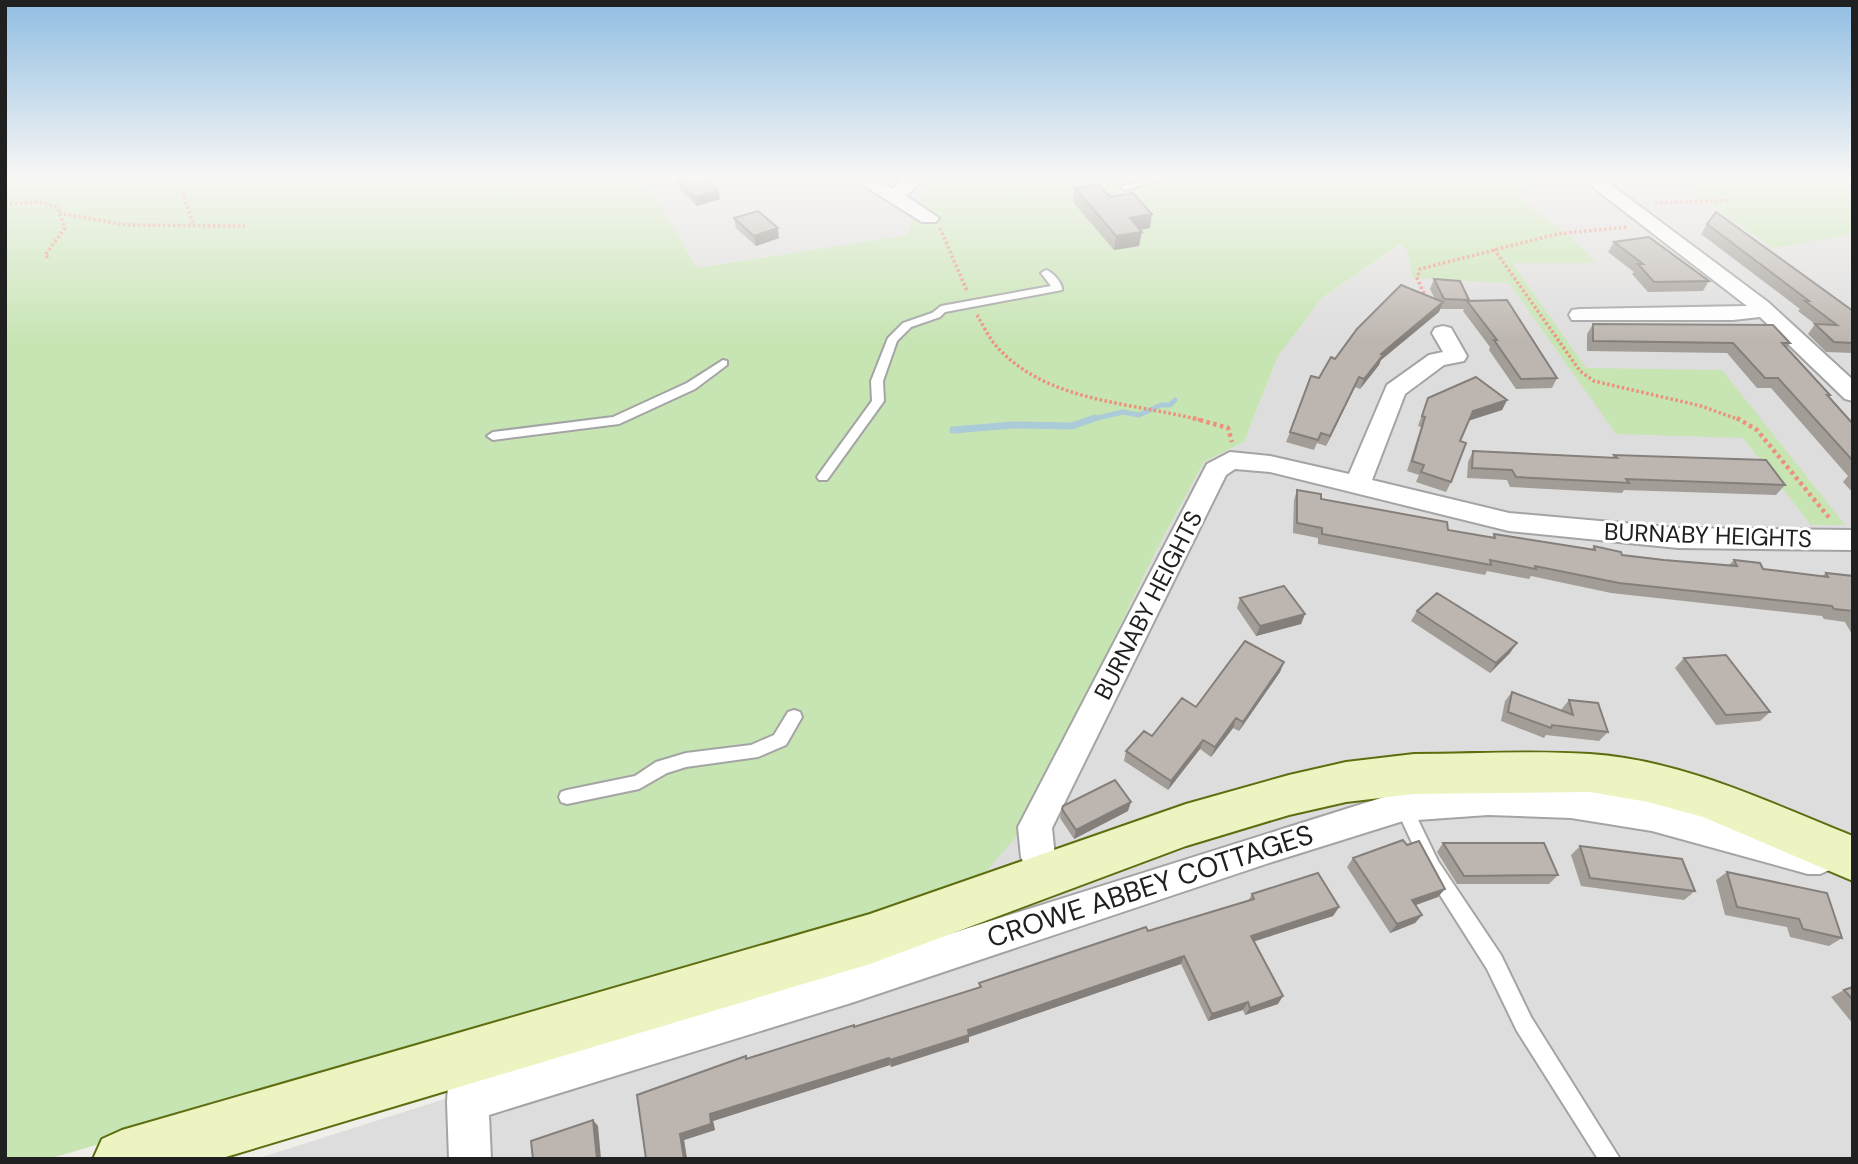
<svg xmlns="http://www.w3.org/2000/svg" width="1858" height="1164" font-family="'DM Sans',sans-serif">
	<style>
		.residential { fill: #dedddd }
		.grass { fill: #c7e4b3 }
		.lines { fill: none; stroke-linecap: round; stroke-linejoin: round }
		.stream-far1 { stroke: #accbd9; stroke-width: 5 }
		.stream { stroke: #accbd9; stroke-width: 7 }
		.lane-casing { stroke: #a4a4a4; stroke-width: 4 }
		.street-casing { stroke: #a4a4a4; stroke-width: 4 }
		.secondary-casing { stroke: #5d6e10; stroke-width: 4 }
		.path-far1 { stroke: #ed907c; stroke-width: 3.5; stroke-dasharray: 2.5 2.5; stroke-linecap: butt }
		.path { stroke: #ed907c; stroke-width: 4.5; stroke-dasharray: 3.5 3.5; stroke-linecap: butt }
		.lane { fill: #fff; fill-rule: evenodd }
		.street { fill: #fff; fill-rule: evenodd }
		.secondary { fill: #edf4c1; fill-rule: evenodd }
		.wall { fill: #a39d97 }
		.shaded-wall { fill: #847f7b }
		.building { fill: #bdb6b0; stroke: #847f7b; stroke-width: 2 }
		.labels { text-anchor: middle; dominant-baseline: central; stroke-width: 6; stroke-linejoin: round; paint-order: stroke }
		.street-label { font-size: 24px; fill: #202020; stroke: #fff }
		.near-street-label { font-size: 28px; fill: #202020; stroke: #fff }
	</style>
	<rect width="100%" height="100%" fill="#f0eee8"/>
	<!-- residential -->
	<path class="residential" d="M644,178H929L907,235L697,268Z
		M1507,178H1853V1159H256L621,1043L617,988L1022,831L1157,549L1204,462L1244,442L1278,356L1322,298L1401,244Z"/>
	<!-- grass -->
	<path class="grass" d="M5,178H644L697,268L907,235L929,178H1552L1531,187L1519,198L1570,236L1596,263H1512L1586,368L1722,370L1845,525H1811L1743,438L1616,434L1509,283L1412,278L1407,250L1400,244L1322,298L1278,356L1244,442L1204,462L1157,549L1021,831L979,880L49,1159H5Z
		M1672,178H1853V234L1773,248Z"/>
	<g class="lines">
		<!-- stream-far1 -->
		<path class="stream-far1" d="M1089,420L1123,412L1139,415L1161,405H1170L1175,400"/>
		<!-- stream -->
		<path class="stream" d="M953,430L1013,425L1072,426L1095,418"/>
		<!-- lane casing -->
		<g class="lane-casing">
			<path id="lane" d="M1149,178H1164L1125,190L1120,187Z
				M1046,270C1053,272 1063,284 1062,290L945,312L940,317L911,327L897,341L883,381L884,401L827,480H819L817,477L819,474L872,401L871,381L888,338L903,323L932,313L941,306L1051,286L1041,273Z
				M723,360L727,361V365L695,389L619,424L493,440L487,436L493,432L613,417L687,383Z
				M794,710L800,712L802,717L786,745L758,757L686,767L667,773L639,789L567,804L561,802L559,797L561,792L567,790L635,776L656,762L686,753L751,745L774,735L788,712Z
				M1403,799L1409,801L1438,861L1501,955L1531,1017L1620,1159H1598L1517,1031L1487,969L1426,873L1395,806L1397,801Z"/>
		</g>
		<!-- street casing -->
		<g class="street-casing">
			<path id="street" d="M852,178H874L892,189L904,178H924L906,196L939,218L936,222H922Z
				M1581,178H1602L1768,302L1853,380V401L1845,399L1760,317L1733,320H1572L1569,315L1572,310L1580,309L1747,306Z
				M1443,326L1451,328L1467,356L1464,361L1444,365L1405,394L1372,480L1509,513L1678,528L1853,530V550L1678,548L1509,531L1270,472L1235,469L1226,475L1052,828L1055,857L1064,875L1058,887L1046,891L1034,887L1021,857L1018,827L1207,464L1230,452L1270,456L1349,474L1387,385L1429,355L1443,352L1432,333L1435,328Z
				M1488,785L1571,788L1652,801L1808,842H1820L1832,847L1837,858L1832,869L1820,874H1808L1652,831L1571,818L1488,815L1403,821L1272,862L851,1003L489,1115L491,1159H449L447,1102L448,1085L454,1071L468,1065L482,1071L485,1076L851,965L1403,791Z"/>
		</g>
		<!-- secondary casing -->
		<g class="secondary-casing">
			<path id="secondary" d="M1414,754C1472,754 1532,750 1590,754C1682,760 1768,802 1853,836V881L1703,817L1648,802L1590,792L1414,794L1346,802L1289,815L1186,846L870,964L219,1159H93L102,1139L122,1130L870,914L1186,804L1289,775L1346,762Z"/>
		</g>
		<!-- path-far1 -->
		<path class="path-far1" d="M178,178L193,224
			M1655,203L1731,200
			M5,204L39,202L57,207L65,228L45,255L50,259
			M59,213L126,225L245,226
			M940,228L967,291
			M1494,249L1580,371L1594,381L1701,406L1740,420
			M1426,298L1417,278L1420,269L1557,234L1627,227
			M977,315C983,325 989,338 997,347C1048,403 1131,402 1200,420"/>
		<!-- path -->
		<path class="path" d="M1193,418L1228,428L1232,442
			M1737,418L1757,430L1831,520"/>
		<!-- lane -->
		<use href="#lane" class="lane"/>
		<!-- street -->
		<use href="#street" class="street"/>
		<!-- secondary -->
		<use href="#secondary" class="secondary"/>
	</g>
	<!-- wall -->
	<path class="wall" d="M678,181L718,190L720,199L697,206L680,190Z
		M1075,188L1110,197L1150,228L1140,230L1139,246L1114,250L1073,202Z
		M734,218L779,238L756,246L736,228Z
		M1707,224L1853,311V353L1826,352L1808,334L1815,324L1798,311L1800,309L1701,234Z
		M1614,242L1709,281L1703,291L1648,292L1632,274L1634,272L1608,252Z
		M1434,279L1469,300L1468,301L1557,378L1552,388L1516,389L1489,350L1490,347L1463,311L1464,309H1440L1439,312L1381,360L1379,365L1360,389L1355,387L1326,446L1317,443L1314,450L1286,442L1290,432L1319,378L1335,359L1435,299L1430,289Z
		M1593,324L1790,343L1787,348L1830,395L1829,396L1853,424V493L1843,482L1848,476L1771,388H1757L1727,353L1587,351V334Z
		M1428,398L1507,400L1502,410L1469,420L1460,441L1451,482L1446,492L1416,482L1419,475L1407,471L1421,427L1418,426Z
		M1473,451L1612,458L1614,455L1785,485L1776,495L1624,490L1622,493L1510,487L1507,480L1467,478L1468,462Z
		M1297,490L1321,499L1448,530L1492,538L1494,534L1592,549L1594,546L1622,555L1664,560L1729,565L1734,560L1763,569L1822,576L1826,573L1853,576V636L1845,622L1824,619L1822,616L1611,593L1531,576L1529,579L1487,571L1485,575L1318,544V538L1293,533L1294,500Z
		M1240,598L1305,614L1301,624L1256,636L1237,608Z
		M1417,611L1510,653L1490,673L1411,621Z
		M1684,658L1770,712L1760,721L1716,725L1675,668Z
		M1284,662L1280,672L1239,731L1233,728L1211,757L1200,749L1168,790L1124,761L1126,751L1196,707Z
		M1512,692L1561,710L1569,700L1608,732L1599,741L1546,735L1544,738L1501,721L1505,701Z
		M1062,809L1128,811L1074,839L1060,818Z
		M1443,843L1558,875L1549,884H1457L1437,852Z
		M1580,846L1695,891L1684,900L1581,886L1571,855Z
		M1353,858L1438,897L1415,905L1422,915L1415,923L1390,933L1347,867Z
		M1727,872L1842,938L1829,946L1790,937L1787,927L1725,915L1716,880Z
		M1252,894L1339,907L1333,916L1254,941L1278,1004L1245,1015L1243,1010L1208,1021L1181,964L969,1037V1042L891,1067L890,1065L713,1121L715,1130L684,1140L687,1159H646L747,1058L854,1027L979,988V983L1248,901Z
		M1853,987V1024L1831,997L1844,990Z"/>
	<!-- shaded-wall -->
	<path class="shaded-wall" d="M718,190L720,199L697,206L695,197Z
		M1152,214L1150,228L1127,232L1130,218Z
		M778,228L779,238L756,246L754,236Z
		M1142,232L1139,246L1114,250L1116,236Z
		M1443,302L1439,312L1381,360L1379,365L1360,389L1364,379L1381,354Z
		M1359,377L1355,387L1326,446L1330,436Z
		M1507,400L1502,410L1468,421L1473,411Z
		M1305,614L1301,624L1256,636L1260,626Z
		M1517,643L1510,653L1490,673L1496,663Z
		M1284,662L1280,672L1239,731L1243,722Z
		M1236,718L1233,728L1211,757L1215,747Z
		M1203,740L1200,749L1168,790L1171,781Z
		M1131,802L1128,811L1074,839L1076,830Z
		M1445,889L1438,897L1405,909L1412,900Z
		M1339,907L1333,916L1246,944L1251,936Z
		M1422,915L1415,923L1390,933L1397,924Z
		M1184,956L1181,964L969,1037V1042L891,1067L890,1060L968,1030Z
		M1283,996L1278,1004L1245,1015L1250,1008Z
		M1248,1002L1243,1010L1208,1021L1212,1014Z
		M889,1058L890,1065L713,1121L715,1130L684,1140L687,1159H684L680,1134L710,1114Z
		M593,1120L598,1126L601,1159H597Z"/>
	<!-- building -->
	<path class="building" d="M687,178H705L718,190L695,197L678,181Z
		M1098,184L1110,197L1133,193L1152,214L1130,218L1142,232L1116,236L1075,188Z
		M758,211L778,228L754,236L734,218Z
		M1716,212L1853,311V343L1834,342L1815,324L1837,325L1805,301H1809L1707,224Z
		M1649,237L1709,281L1654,282L1638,264H1643L1614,242Z
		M1434,279L1460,281L1469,300L1444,299Z
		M1401,285L1443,302L1381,354L1383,355L1364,379L1359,377L1330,436L1321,433L1318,440L1290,432L1311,376L1319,378L1331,357L1335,359L1357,329Z
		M1507,300L1557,378L1521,379L1494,340H1497L1467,301Z
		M1593,324L1773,325L1790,343H1782L1830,395H1827L1853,424V461L1778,378H1765L1733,343L1593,341Z
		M1476,377L1507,400L1473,411L1460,441L1466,443L1451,482L1421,472L1424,465L1412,461L1425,417L1422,416L1428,398Z
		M1473,451L1617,458L1614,455L1766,460L1785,485L1626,479L1629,483L1516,477L1512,470L1472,468Z
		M1297,490L1321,494V499L1447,522L1448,530L1495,538L1494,534L1595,550L1594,546L1621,552L1622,555L1664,560L1737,566L1734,560L1760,563L1763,569L1828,577L1826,573L1853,576V611L1834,609L1832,606L1619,583L1535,566L1536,569L1490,560L1491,565L1322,534V528L1297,523Z
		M1284,586L1305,614L1260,626L1240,598Z
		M1437,593L1517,643L1496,663L1417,611Z
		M1245,641L1284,662L1243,722L1236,718L1215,747L1203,740L1171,781L1126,751L1144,731L1152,736L1182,698L1196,707Z
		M1726,655L1770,712L1726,715L1684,658Z
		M1512,692L1573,715L1569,700L1598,703L1608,732L1552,725L1551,728L1508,712Z
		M1115,780L1131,802L1076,830L1062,809L1063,806Z
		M1403,840L1407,845L1419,841L1445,889L1412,900L1422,915L1397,924L1353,858Z
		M1443,843H1544L1558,875L1464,876Z
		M1580,846L1682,859L1695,891L1590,878Z
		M1727,872L1827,893L1842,938L1803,929L1799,919L1737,907Z
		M1318,873L1339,907L1251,936L1283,996L1250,1008L1248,1002L1212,1014L1184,956L968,1030L969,1035L890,1060L889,1058L710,1114L711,1124L680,1134L684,1159H646L637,1095L746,1056V1059L854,1025V1027L981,987L979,983L1146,927L1148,931L1254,899L1252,894Z
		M1853,987V1000L1844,990Z
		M593,1120L597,1159H533L531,1141Z"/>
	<!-- sky -->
	<linearGradient id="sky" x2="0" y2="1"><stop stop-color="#90bde2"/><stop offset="0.52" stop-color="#f8f7f5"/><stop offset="1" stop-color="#f8f7f5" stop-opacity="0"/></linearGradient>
	<rect width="1858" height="341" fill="url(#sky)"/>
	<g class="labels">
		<!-- street labels -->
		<g class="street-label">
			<text transform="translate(1708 535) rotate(2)">BURNABY HEIGHTS</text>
			<text transform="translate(1148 605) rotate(-63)">BURNABY HEIGHTS</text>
		</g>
		<!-- near-street labels -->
		<g class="near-street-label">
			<text transform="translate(1150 886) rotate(-18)">CROWE ABBEY COTTAGES</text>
		</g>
	</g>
	<!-- border -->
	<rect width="1858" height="1164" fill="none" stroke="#202020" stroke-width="14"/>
</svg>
